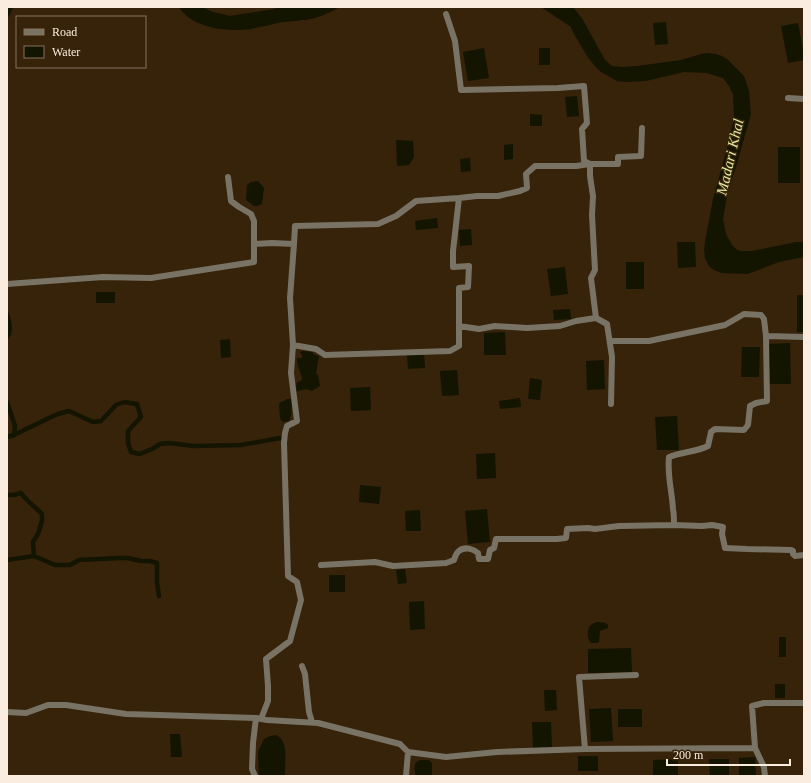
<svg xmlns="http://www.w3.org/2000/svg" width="811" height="783" font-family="'Times New Roman',serif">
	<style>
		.water { fill: #131500 }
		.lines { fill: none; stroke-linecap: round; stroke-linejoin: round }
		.canal { stroke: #131500; stroke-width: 4.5 }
		.minor { stroke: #787365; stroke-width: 6 }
		.labels { text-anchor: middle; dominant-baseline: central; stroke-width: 3; stroke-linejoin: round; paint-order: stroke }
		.water-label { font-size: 15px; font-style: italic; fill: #dfea9d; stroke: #37220a }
	</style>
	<rect width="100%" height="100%" fill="#37220a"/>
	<!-- water -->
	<path class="water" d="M179,7H203L210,11L230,16L274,9L280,7H340C332,11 323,16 315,18C303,21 290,21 278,23C269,25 260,27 251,29C229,32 192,29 179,7Z
		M541,7H573L583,20L605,60L612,66L622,67L637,66L681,60L701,54L708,53L716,54L722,56L727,59L744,76L749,91L751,114L736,167L728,191L723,219L726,234L732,245L736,249L740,251H752L796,242H804V257L779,262L748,274L722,273L714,270L709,266L705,258L704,250L706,236L713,199L727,148L734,118L733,94L729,86L723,78L707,73L684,72L646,81L626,82L617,81L601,72L594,65L587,56L574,34L571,27Z
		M666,22L668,44L655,45L653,23Z
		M798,23L804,55V60L788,63L781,26Z
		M484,48L489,78L468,81L463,52Z
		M539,48H550V65H539Z
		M577,96L579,116L567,117L565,97Z
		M530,114L542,115V126H530Z
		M396,140L413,141L414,157L409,165L397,166Z
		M513,144V159L504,160V145Z
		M800,147V183H778V147Z
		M470,158L471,171L461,172L460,159Z
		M258,181L264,188L262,204L258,206H254L246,200L247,185L251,182Z
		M437,218L438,228L416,230L415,221Z
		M471,229L472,245L460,246L459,230Z
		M677,242H695L696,267L678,268Z
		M626,262H644V289H626Z
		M565,267L568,294L551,296L547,269Z
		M96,292H115V303H96Z
		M797,295H804V332H797Z
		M570,309L571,319L554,320L553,310Z
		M505,332L506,355H484V333Z
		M230,339L231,357L221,358L220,340Z
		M790,343L791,384H768L767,344Z
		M742,347H760L759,377H741Z
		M303,351L313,352V354L319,356L316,374L318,375L320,386L312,391C307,389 301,389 297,392C296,388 296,385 297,382L301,381L302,378L297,362V358H302V355L300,352Z
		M424,354L425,368L408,369L407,355Z
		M604,360L605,389L587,390L586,361Z
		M457,370L459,395L442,396L440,371Z
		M530,378L542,380L540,400L528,399Z
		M370,387L371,410L351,411L350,388Z
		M520,398L521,407L500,409L499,401Z
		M287,399H291C292,404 292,417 289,421L283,422L280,419L279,404L282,401H284Z
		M677,416L679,450H657L655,417Z
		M495,453L496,478L477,479L476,454Z
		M360,485L381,487L379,504L359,502Z
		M487,509L490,542L468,544L465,511Z
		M420,510L421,531H406L405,511Z
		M405,569L407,583L398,584L396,570Z
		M329,575H345V592H329Z
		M424,601L425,629L410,630L409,602Z
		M599,622L606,623L608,625V628L600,631L599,642L597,643H591C587,639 586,628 592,624C593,623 598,622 599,622Z
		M779,637H786V657H779Z
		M631,648L632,672L588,673V649Z
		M775,684H785V698H775Z
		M544,690H556L557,710L545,711Z
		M611,708L613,741L591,742L589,709Z
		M618,709H642V727H618Z
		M532,722H551L552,747L533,748Z
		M170,734H180L182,757H171Z
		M276,735C290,741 284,764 285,776H259L258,753L259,749L264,739L270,736Z
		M578,756H598V771H578Z
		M755,757L756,776H739V758Z
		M678,759V776H653V760Z
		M709,759H729V776H710Z
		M420,760H429L432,763V776H416C414,770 413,762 420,760Z"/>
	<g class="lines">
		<!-- canal -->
		<path class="canal" d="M7,15L11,7
			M7,314C9,322 12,330 7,337
			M7,402L15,426L14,435L7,437
			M14,435L49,418L58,414L69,411L93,422L101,421L116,405L124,402L137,404L141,417L128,431V443L131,452L140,454L152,449L160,444L169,443L194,446L241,445L280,438
			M7,495H14L21,493C27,501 35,507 42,514V521L38,534L33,542L34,556L7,560
			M34,556L55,565H70L79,560L119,558H128L141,561H150L157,563V582L159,596"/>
		<!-- minor -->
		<path class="minor" d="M446,14L455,41L461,90L558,88L584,86L587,123L582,129L584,161L590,164H618V157L641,156L642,128
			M788,98L804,99
			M228,177L231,201L239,207L251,214L254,221V244
			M459,198L477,196H498L520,191L527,188L526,174L535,166H576L590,164V176L593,196L592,215L595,270L591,278L596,318
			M294,244L295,226L378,224L396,216L416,201L459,198L453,251V267L469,266L468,287L459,288V326L479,329L495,326L527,328L560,326L576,321L596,318L607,324L612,357L611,404
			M7,284L103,277L151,278L254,262V244L272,243L294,244L290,298L293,345L316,349L325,355L450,351L459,346V326
			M766,336L767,401L756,403L750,406L748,425L744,430L715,429L711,432L708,446C696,452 682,452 669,457C667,475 672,491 673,509C674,514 674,519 674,525L702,526L712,525L723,527L722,534L725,548L747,549L791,550L793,551V554L795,556L804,555
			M610,341H649L725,325L744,314L761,315L764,319L766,336L804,337
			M321,565L375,562L393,566L446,563L454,560C455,557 456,553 459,551C465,546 473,549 478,553L479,559H488L490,550L494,548L496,539H557L566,538L567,529L588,528L595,529L619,526L674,525
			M302,666L305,674L309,712L312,722
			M7,712L26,713L48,705H66L126,714L256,718L267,720L318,723L400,744L408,752L446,757L497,752L585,749L755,748
			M261,719L268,701V686L266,659L290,641L301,600L297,582L288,576L284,443L285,433L287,426L297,421L291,373L293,345
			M585,749L579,677L636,675
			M255,776L252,769L253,743L256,718
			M406,776L408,752
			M765,776L764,767L755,748L752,706L764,703H804"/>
	</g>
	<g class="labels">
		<!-- water labels -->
		<g class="water-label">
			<text transform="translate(730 157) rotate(-77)">Madari Khal</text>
		</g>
	</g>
	<!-- border -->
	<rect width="811" height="783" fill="none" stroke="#faecde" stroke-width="16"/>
	<!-- legend -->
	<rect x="16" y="16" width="130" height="52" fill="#37220a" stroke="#85735f"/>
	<rect x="24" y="29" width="20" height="6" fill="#787365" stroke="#85735f"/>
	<text x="52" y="36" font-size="12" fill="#faecde">Road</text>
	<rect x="24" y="46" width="20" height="12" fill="#131500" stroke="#85735f"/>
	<text x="52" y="56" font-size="12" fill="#faecde">Water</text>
	<!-- scale -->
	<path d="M667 759v6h123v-6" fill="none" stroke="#faecde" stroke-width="2"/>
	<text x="673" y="759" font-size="12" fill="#faecde" stroke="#37220a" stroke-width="3" paint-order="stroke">200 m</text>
</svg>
